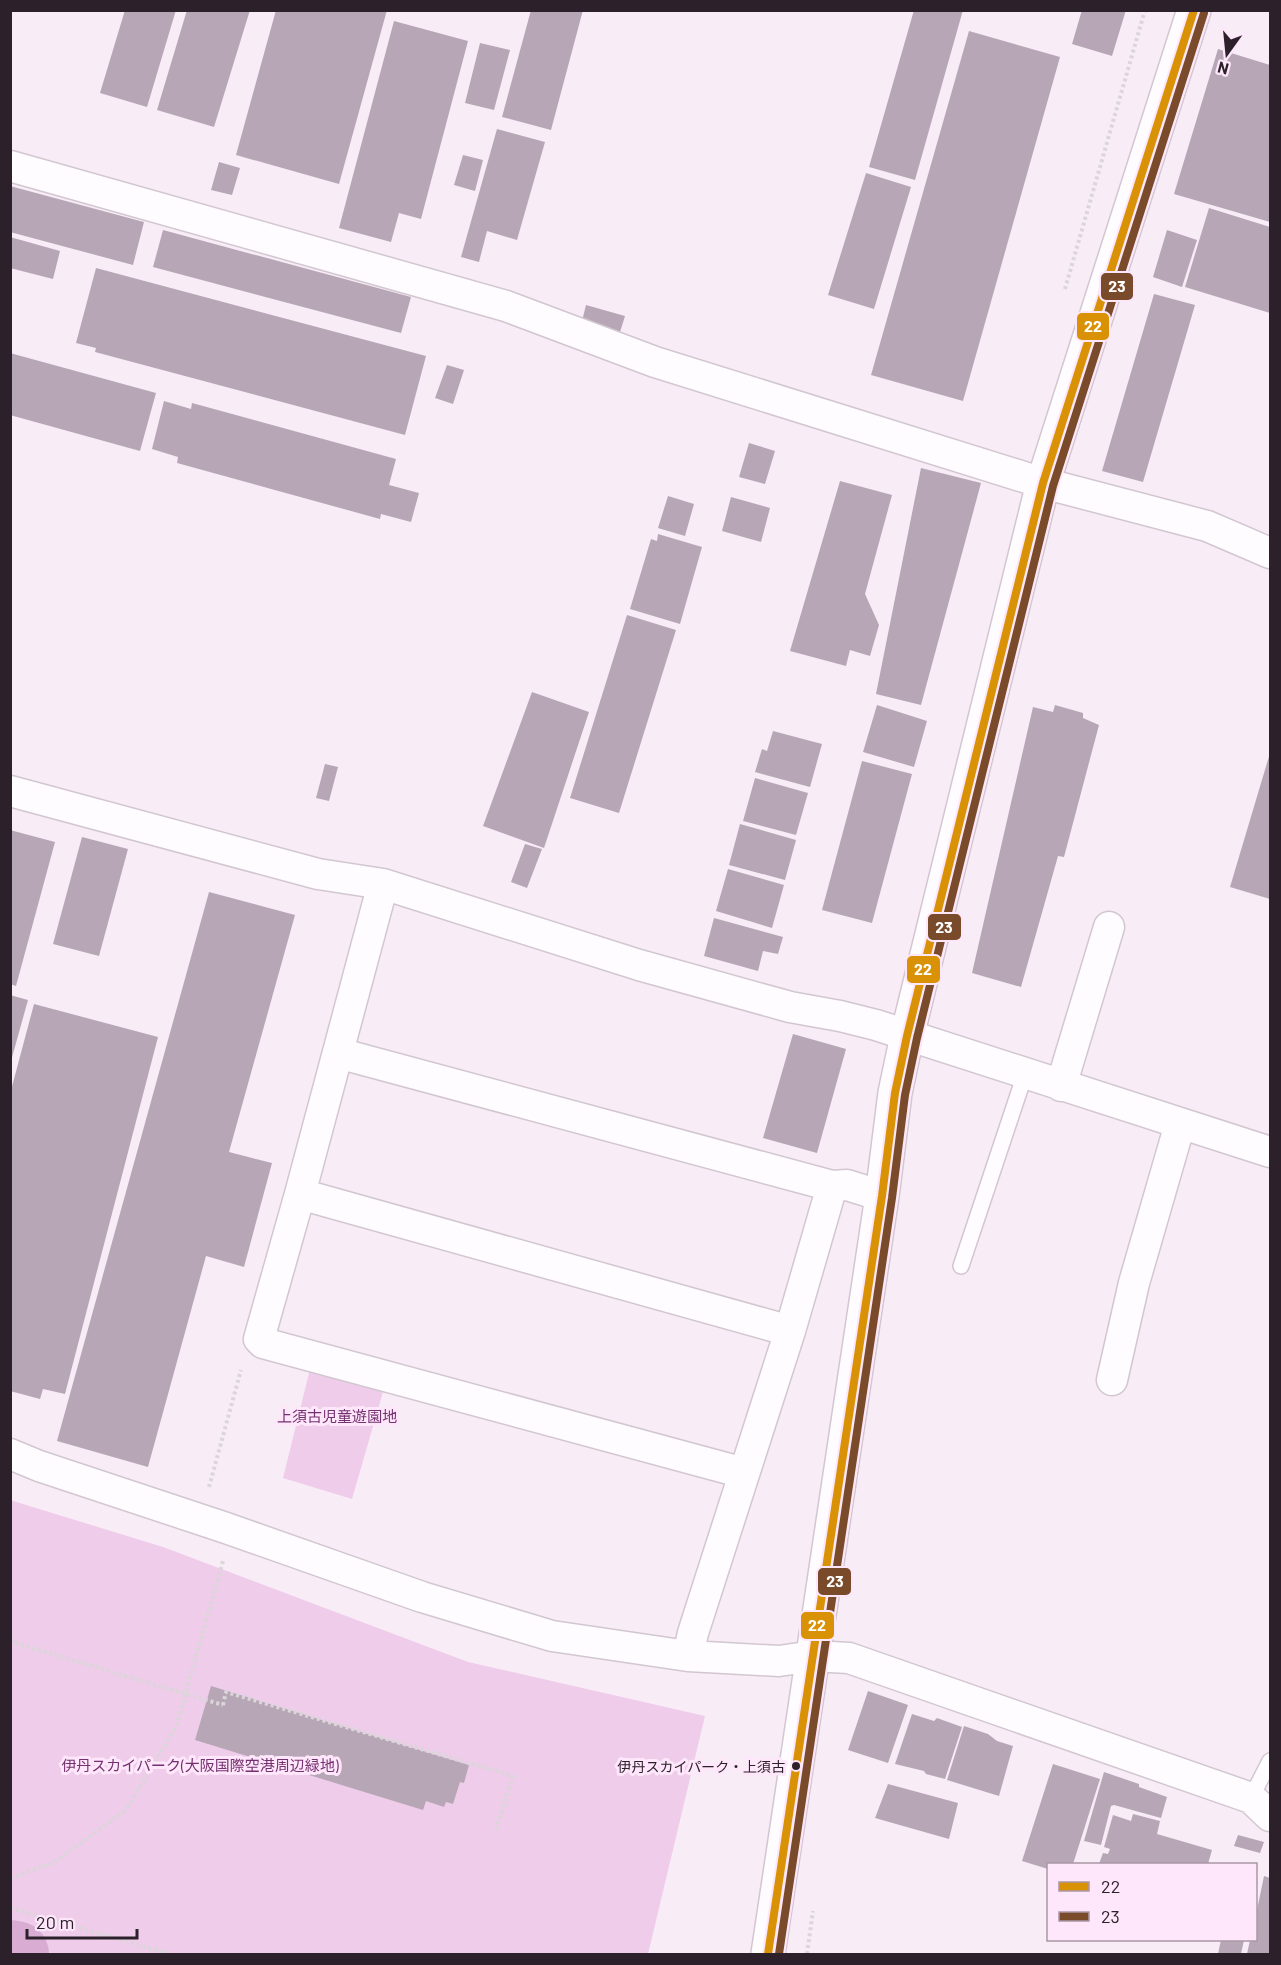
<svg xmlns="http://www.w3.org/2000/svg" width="1281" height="1965" font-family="Barlow,'Noto Sans JP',sans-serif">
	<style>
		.green { fill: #efccea }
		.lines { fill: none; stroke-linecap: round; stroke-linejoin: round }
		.river { stroke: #d8acd3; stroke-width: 66 }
		.building { fill: #b7a7b6 }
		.lane-casing { stroke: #d2c7d1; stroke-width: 18 }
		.street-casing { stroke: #d2c7d1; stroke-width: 33 }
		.secondary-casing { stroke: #d2c7d1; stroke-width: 36 }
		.path { stroke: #dad6d9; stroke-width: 4; stroke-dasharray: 3 3; stroke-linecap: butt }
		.lane { stroke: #fefcfe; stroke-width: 15 }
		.street { stroke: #fefcfe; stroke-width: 30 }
		.secondary { stroke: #fefcfe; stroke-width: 33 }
		.path-bridge { stroke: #dad6d9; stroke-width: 4; stroke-dasharray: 3 3; stroke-linecap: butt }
		.bus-1-casing { stroke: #fee6fb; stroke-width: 12 }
		.bus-2-casing { stroke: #fee6fb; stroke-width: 12 }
		.bus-1 { stroke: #d99206; stroke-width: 8 }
		.bus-2 { stroke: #7a4b2a; stroke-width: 8 }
		.bus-dot { fill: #2c212a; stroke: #fee6fb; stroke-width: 2 }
		.labels { text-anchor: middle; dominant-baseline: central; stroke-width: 6; stroke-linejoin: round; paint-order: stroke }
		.bus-label { font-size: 14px; fill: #2c212a; stroke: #fee6fb; text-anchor: end }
		.park-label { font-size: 15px; fill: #75316f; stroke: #fee6fb }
		.line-badge { stroke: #fee6fb; stroke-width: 2 }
		.badge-label { font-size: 16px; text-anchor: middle; font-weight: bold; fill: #fff }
	</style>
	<rect width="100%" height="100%" fill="#f8ecf7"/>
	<!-- green -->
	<path class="green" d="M311,1365L385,1385L352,1499L283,1478Z
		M10,1500L163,1547L468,1662L705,1716L648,1954H54L11,1942Z"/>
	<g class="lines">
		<!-- river -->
		<path class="river" d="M10,1953L16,1954"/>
	</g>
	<!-- building -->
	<path class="building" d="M125,10H176L147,107L100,93Z
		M187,10H250L214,127L157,110Z
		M276,10H387L339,184L236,155Z
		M531,10H583L551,130L502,117Z
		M914,10H963L915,180L869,167Z
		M1082,10H1126L1112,56L1072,44Z
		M394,21L468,41L421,219L399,213L391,242L339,228Z
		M969,31L1060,57L963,401L871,375Z
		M480,43L510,50L494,110L465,103Z
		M1218,49L1270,65V222L1174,194Z
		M497,129L545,142L517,240L487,231L479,262L461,257Z
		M463,155L483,160L475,191L454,185Z
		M219,162L240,168L232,195L211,190Z
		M866,173L911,187L874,309L828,295Z
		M10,186L144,222L133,265L10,232Z
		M1209,208L1270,227V313L1185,287Z
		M163,230L411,297L401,333L153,267Z
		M1167,230L1197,240L1182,287L1153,277Z
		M10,237L60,251L53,279L10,268Z
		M96,268L426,356L405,435L95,352L96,348L76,343Z
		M1154,294L1195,305L1143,482L1102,471Z
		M586,305L625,316L620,332L582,321Z
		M10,353L156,393L140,451L10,415Z
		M447,365L464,370L453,404L435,398Z
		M164,401L191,409L192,403L396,459L389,485L419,493L411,522L381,514L380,519L177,463L178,457L152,449Z
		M749,443L775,451L765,484L739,477Z
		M921,468L981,483L921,705L876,694Z
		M840,481L892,495L865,594L879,625L870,656L850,650L846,666L790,651Z
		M668,496L694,504L685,536L658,528Z
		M731,497L770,508L761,542L722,531Z
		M658,534L702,547L680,624L630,609L651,539L657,541Z
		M627,615L676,630L619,813L570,798Z
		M532,692L589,712L544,848L483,826Z
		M877,705L927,721L914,767L863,752Z
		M1055,705L1083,713V718L1099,725L1064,857L1058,856L1021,987L972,973L1033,707L1053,712Z
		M773,731L822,744L810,787L755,772L762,749L767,751Z
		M1270,753V899L1230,887Z
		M862,761L912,774L872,923L822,910Z
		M325,764L338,767L329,801L316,798Z
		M755,778L808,793L796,835L743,821Z
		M740,824L796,840L785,880L729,865Z
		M10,830L55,842L16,986L10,984Z
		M82,837L128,849L99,956L53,944Z
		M525,844L542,849L527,888L511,882Z
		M728,869L784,885L772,928L716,911Z
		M209,892L295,915L229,1152L272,1163L244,1267L206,1256L148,1467L57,1441Z
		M714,918L783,937L778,954L763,951L758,971L704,956Z
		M10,995L28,1000L11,1061H10Z
		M34,1004L158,1037L65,1394L43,1389L40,1399L10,1391V1094Z
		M793,1034L846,1049L817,1153L763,1138Z
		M211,1686L469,1765L464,1783L460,1782L453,1804L446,1802L444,1807L426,1801L423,1810L195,1740Z
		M868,1691L908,1705L888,1763L848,1750Z
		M912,1714L934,1721L937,1718L962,1727L945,1779L926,1774L924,1771L895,1764Z
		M964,1726L988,1734L997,1741L1013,1746L999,1796L947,1780Z
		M1053,1764L1100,1779L1073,1864H1048V1869L1022,1861Z
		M1104,1772L1139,1784V1787L1167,1797L1161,1818L1114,1805L1111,1806L1101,1845L1084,1841Z
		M888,1784L958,1803L949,1839L875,1818Z
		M1133,1814L1160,1821L1157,1834L1212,1850L1208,1864H1099L1103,1853L1108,1854L1110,1849L1104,1847L1113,1815L1131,1821Z
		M1238,1835L1264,1842L1260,1853L1234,1846Z
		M1264,1876L1270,1878V1954H1247L1250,1940H1256V1915Z
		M1221,1940H1244L1241,1954H1218Z"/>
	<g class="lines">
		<!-- lane casing -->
		<g class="lane-casing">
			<path id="lane" d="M961,1266L1025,1074
				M1251,1798L1270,1761"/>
		</g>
		<!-- street casing -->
		<g class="street-casing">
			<path id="street" d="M10,166L506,306L655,362L1043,483L1207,526L1270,553
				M10,791L318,874L383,884L639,965L790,1007L840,1016L876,1025L1270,1152
				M383,884L300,1194L259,1339L263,1343L744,1473
				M338,1053L832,1186L847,1185L882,1196
				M1061,1086L1109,927
				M300,1194L790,1331
				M1112,1380L1134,1283L1180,1124
				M10,1454L39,1466L226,1528L422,1597L552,1636L688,1656L779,1661L813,1656L849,1658L1251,1798L1270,1816
				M688,1656L693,1633L790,1331L832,1186"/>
		</g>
		<!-- secondary casing -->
		<g class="secondary-casing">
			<path id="secondary" d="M768,1954L882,1196L895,1093L907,1036L1043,483L1194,10"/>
		</g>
		<!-- path -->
		<path class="path" d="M1065,289L1145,10
			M209,1487L241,1370
			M10,1637L15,1643
			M223,1705L226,1692L513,1776L496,1830
			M10,1878L53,1863L126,1810L176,1727L223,1561
			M10,1908L171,1954
			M807,1954L813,1911"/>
		<!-- lane -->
		<use href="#lane" class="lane"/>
		<!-- street -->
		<use href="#street" class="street"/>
		<!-- secondary -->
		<use href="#secondary" class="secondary"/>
		<!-- path-bridge -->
		<path class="path-bridge" d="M15,1643L223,1705"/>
		<!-- bus-1 casing -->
		<g class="bus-1-casing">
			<path id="bus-1" d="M768,1954L882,1196L895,1093L907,1036L1043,483L1194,10"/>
		</g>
		<!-- bus-2 casing -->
		<g class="bus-2-casing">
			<path id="bus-2" d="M779,1954L892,1198L905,1095L917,1038L1053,486L1204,13"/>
		</g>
		<!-- bus-1 -->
		<use href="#bus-1" class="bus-1"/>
		<!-- bus-2 -->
		<use href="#bus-2" class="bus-2"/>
	</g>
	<!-- markers -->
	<circle class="bus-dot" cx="796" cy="1766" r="5"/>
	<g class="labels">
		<!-- bus labels -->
		<g class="bus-label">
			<text x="785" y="1766">伊丹スカイパーク・上須古</text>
		</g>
		<!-- park labels -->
		<g class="park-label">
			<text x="337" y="1416">上須古児童遊園地</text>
			<text x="200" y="1765">伊丹スカイパーク(大阪国際空港周辺緑地)</text>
		</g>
	</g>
	<g class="line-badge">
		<rect x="1100" y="272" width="34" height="29" rx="6" fill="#7a4b2a"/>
		<rect x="1076" y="312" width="34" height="29" rx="6" fill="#d99206"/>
		<rect x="927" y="913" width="35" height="28" rx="6" fill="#7a4b2a"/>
		<rect x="906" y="955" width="35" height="29" rx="6" fill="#d99206"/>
		<rect x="817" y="1567" width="35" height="29" rx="6" fill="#7a4b2a"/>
		<rect x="800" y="1611" width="35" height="29" rx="6" fill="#d99206"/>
	</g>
	<g class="badge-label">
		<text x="1117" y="292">23</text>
		<text x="1093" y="332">22</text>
		<text x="944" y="933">23</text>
		<text x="923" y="975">22</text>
		<text x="835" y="1587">23</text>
		<text x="817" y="1631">22</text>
	</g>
	<!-- border -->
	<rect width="1281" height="1965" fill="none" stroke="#2c212a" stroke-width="24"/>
	<!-- legend -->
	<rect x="1047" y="1863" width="210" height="78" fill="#fee6fb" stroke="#aa97a7" stroke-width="1.5"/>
	<rect x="1059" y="1882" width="30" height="9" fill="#d99206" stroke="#aa97a7" stroke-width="1.5"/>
	<text x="1101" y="1893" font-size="18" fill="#2c212a">22</text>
	<rect x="1059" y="1912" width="30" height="9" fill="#7a4b2a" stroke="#aa97a7" stroke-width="1.5"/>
	<text x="1101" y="1923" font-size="18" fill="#2c212a">23</text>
	<!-- north arrow -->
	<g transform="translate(1227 54) rotate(195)" stroke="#fee6fb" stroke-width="4.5" paint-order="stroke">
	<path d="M0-4.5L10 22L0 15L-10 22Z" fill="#2c212a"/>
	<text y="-9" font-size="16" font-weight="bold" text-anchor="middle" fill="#2c212a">N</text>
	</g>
	<!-- scale -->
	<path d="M27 1929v9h110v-9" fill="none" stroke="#2c212a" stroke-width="3"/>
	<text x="36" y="1929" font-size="18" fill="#2c212a" stroke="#fee6fb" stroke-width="4.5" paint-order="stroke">20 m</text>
</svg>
